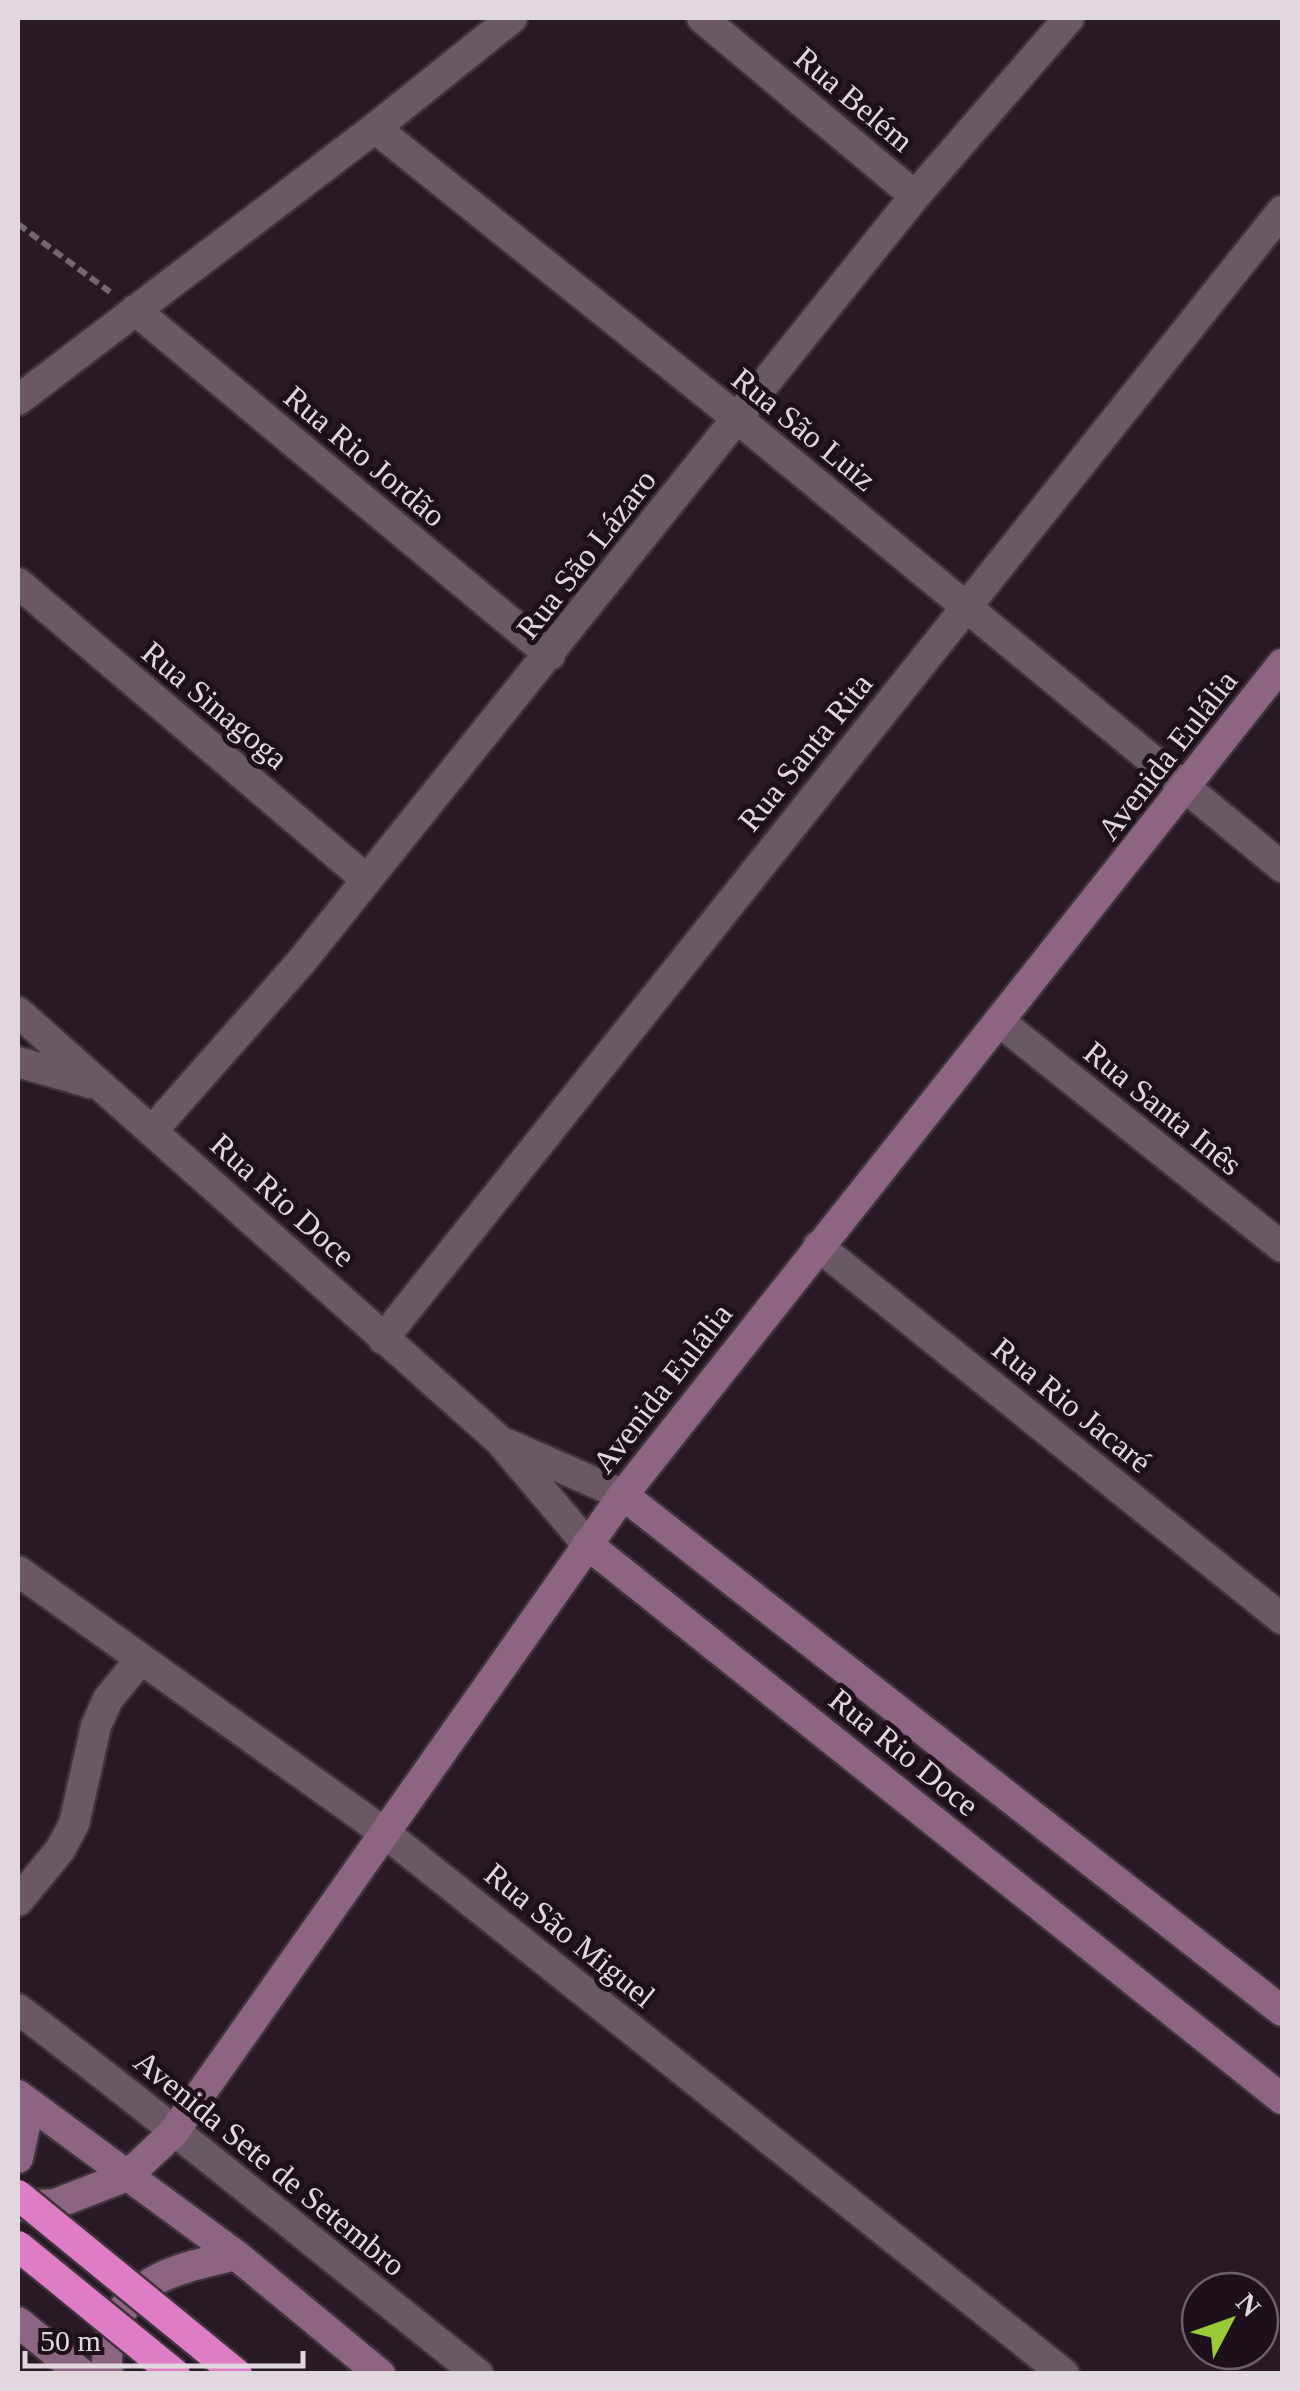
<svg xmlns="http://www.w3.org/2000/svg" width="1300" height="2391" font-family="Georgia,serif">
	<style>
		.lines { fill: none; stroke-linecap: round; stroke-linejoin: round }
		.street-casing { stroke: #3e333b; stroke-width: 35 }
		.secondary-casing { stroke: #3e333b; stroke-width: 35 }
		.path { stroke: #736670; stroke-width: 6; stroke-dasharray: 10 5; stroke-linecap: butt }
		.street { stroke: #6a5965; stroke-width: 30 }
		.secondary { stroke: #8d6482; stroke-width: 30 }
		.highway-bridge-casing { stroke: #3e333b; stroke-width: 35; stroke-linecap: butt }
		.highway-bridge { stroke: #de7dc6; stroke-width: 30 }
		.labels { text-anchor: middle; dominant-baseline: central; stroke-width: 10; stroke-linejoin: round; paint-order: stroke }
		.street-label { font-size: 32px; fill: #e1d7de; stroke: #1e101a }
	</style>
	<rect width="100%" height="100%" fill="#281924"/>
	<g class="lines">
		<!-- street casing -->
		<g class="street-casing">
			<path id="street" d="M702,18L915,196
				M375,128L738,419L1282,867
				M135,310L550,655
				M18,400L375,128L512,18
				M18,583L367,880
				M18,1012L500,1441L587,1544
				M1000,1022L1282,1247
				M18,1062L91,1083
				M153,1130L301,962L915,196L1069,18
				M818,1246L1282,1619
				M383,1339L1282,211
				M507,1444L623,1495
				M18,1571L385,1833L1064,2374
				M18,1901L60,1850L74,1824L96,1726L108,1699L140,1660
				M18,2009C174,2127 324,2252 478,2374"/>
		</g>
		<!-- secondary casing -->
		<g class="secondary-casing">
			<path id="secondary" d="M623,1495L1282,2011
				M587,1544L1282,2099
				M18,2095L236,2255L380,2374
				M18,2158L30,2104
				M18,2206L55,2204L127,2176L173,2133L623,1495L1282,664
				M18,2322L82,2374
				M108,2374C105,2355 109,2337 117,2320C139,2274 190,2266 236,2255"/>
		</g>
		<!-- path -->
		<path class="path" d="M18,224L110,292"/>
		<!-- street -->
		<use href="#street" class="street"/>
		<!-- secondary -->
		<use href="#secondary" class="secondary"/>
		<!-- highway-bridge casing -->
		<g class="highway-bridge-casing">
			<path id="highway-bridge" d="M18,2195L237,2374
				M18,2246L175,2374"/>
		</g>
		<!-- highway-bridge -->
		<use href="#highway-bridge" class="highway-bridge"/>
	</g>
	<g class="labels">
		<!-- street labels -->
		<g class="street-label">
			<text transform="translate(854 99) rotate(40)">Rua Belém</text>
			<text transform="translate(804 429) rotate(39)">Rua São Luiz</text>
			<text transform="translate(365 456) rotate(40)">Rua Rio Jordão</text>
			<text transform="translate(586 554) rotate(-52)">Rua São Lázaro</text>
			<text transform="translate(215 705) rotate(40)">Rua Sinagoga</text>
			<text transform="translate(805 752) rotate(-51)">Rua Santa Rita</text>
			<text transform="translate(1167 755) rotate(-52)">Avenida Eulália</text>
			<text transform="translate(1163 1108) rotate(39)">Rua Santa Inês</text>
			<text transform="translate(283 1200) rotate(42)">Rua Rio Doce</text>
			<text transform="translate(662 1388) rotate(-52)">Avenida Eulália</text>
			<text transform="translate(1072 1405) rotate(39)">Rua Rio Jacaré</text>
			<text transform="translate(904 1752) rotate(39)">Rua Rio Doce</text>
			<text transform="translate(570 1935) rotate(39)">Rua São Miguel</text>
			<text transform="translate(270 2163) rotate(39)">Avenida Sete de Setembro</text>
		</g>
	</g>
	<!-- border -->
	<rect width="1300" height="2391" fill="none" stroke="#e1d7de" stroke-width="40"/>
	<!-- north arrow -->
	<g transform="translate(1230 2321) rotate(49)"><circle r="48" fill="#1e101a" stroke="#6c6068" stroke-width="2.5"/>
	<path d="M0-8L18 38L0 25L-18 38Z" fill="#98cb36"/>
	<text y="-15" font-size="28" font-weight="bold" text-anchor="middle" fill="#e1d7de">N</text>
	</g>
	<!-- scale -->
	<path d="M25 2351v15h278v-15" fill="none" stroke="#e1d7de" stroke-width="5"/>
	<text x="40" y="2351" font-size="30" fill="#e1d7de" stroke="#1e101a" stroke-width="8" paint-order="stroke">50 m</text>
</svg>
